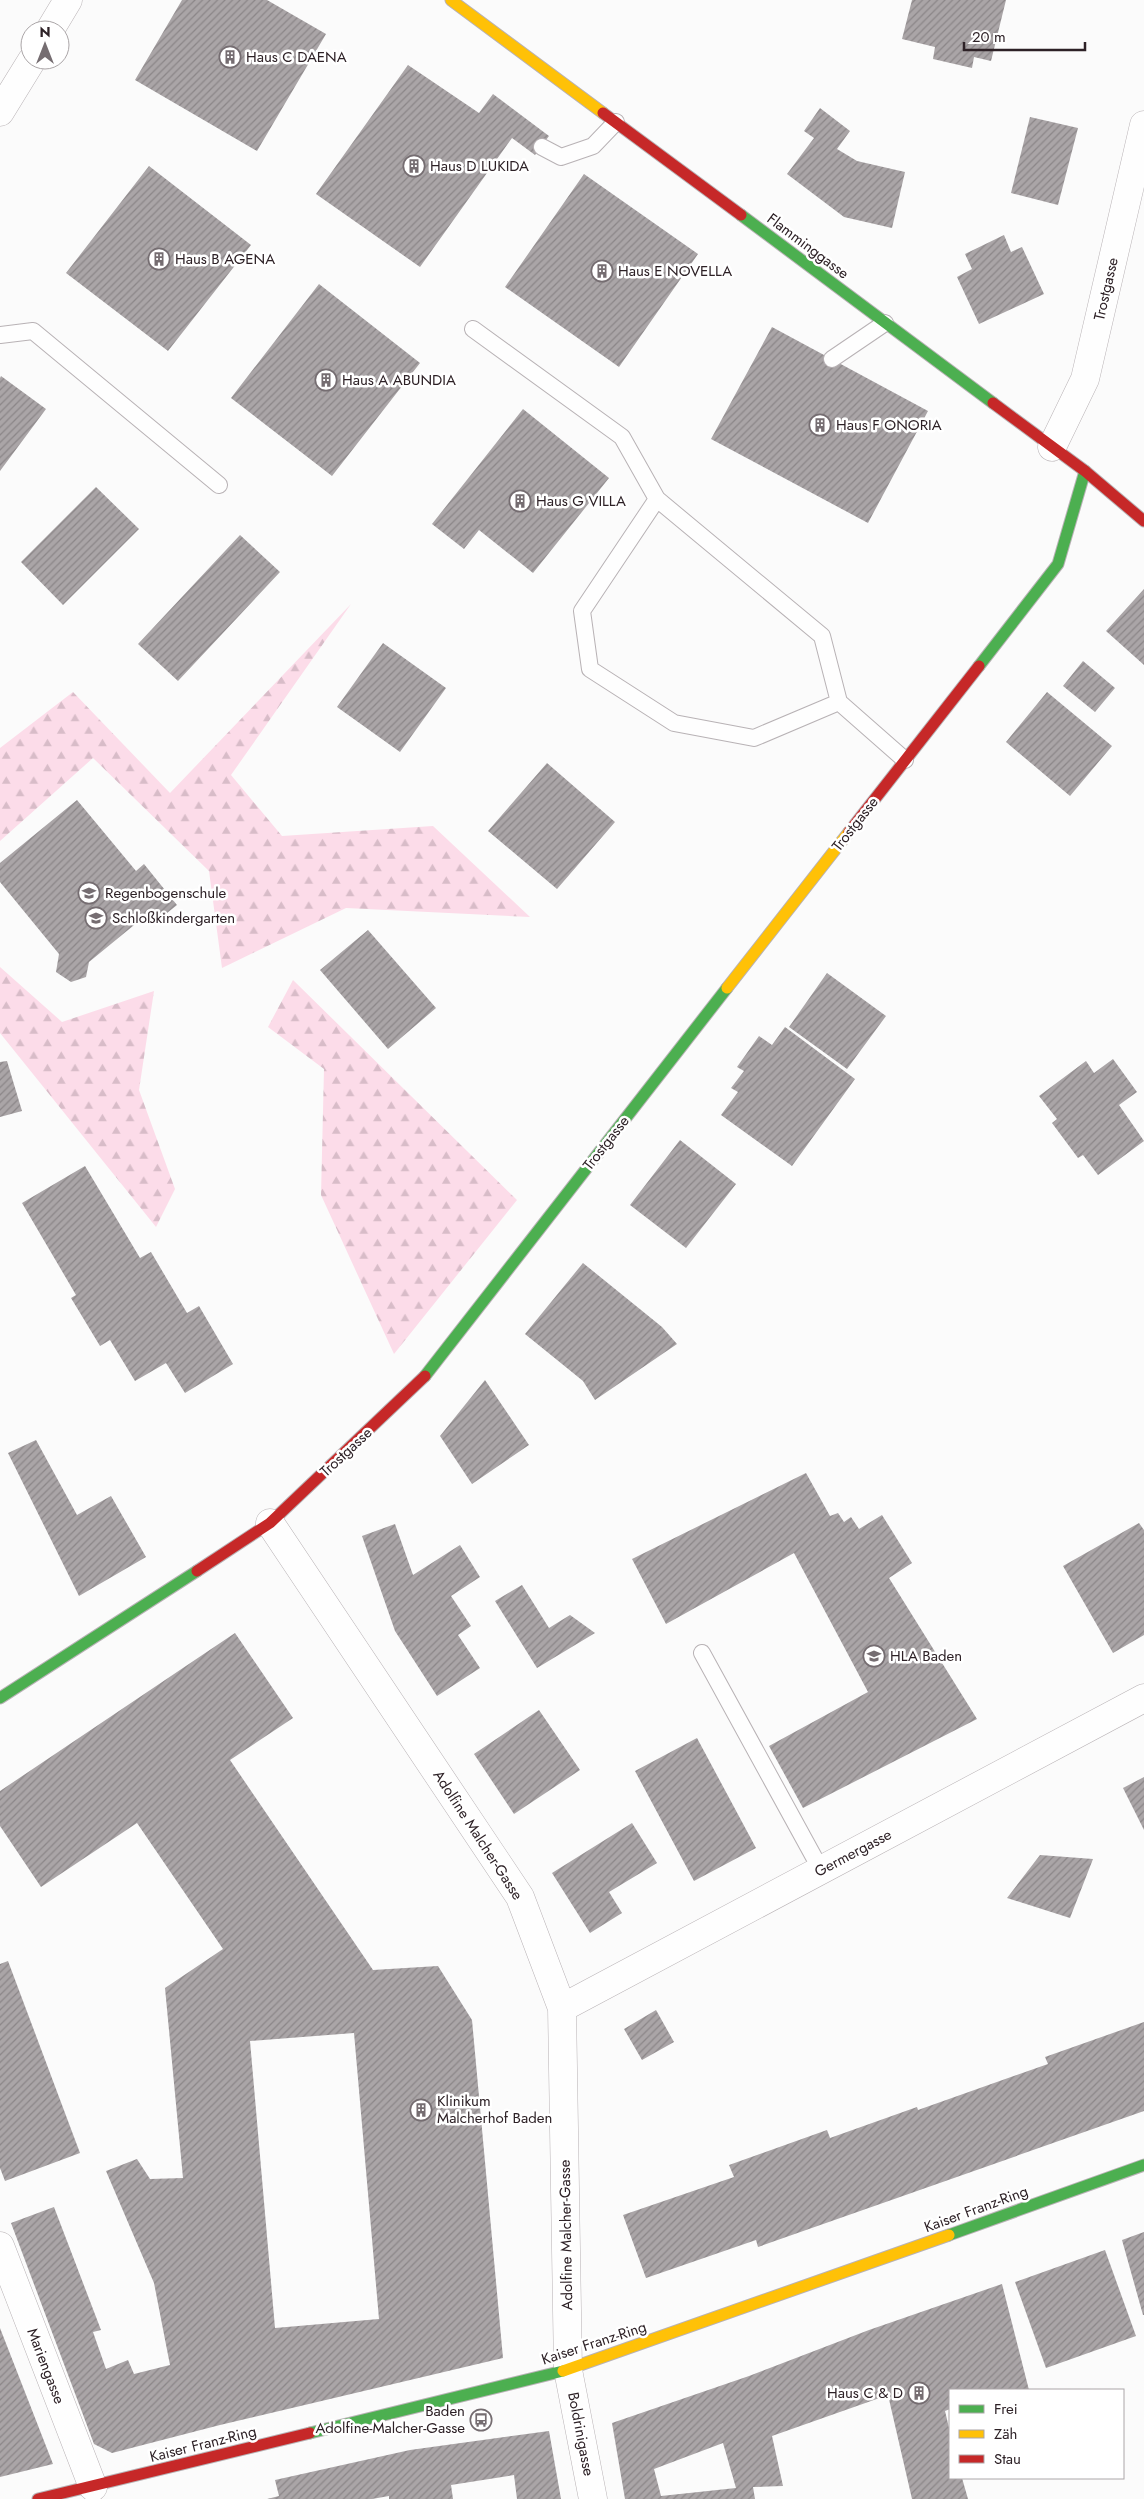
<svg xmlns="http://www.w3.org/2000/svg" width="1144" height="2499" font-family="Jost,sans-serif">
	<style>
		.forest { fill: url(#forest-firs) }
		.building { fill: url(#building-hatch); fill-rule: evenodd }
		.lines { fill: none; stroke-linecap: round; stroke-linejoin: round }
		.lane-casing { stroke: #b8b2b5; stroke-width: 18 }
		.street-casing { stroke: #b8b2b5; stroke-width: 29 }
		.fast-casing { stroke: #b8b2b5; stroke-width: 13 }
		.slow-casing { stroke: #b8b2b5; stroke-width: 13 }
		.jam-casing { stroke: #b8b2b5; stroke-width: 13 }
		.lane { stroke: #fefefe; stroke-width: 16 }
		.street { stroke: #fefefe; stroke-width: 28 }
		.fast { stroke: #4caf50; stroke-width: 11 }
		.slow { stroke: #ffc107; stroke-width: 11 }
		.jam { stroke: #c62828; stroke-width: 11 }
		.labels { text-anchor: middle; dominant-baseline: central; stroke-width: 5; stroke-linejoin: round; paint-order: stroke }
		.poi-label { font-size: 15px; fill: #2d2126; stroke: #fff; text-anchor: start }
		.street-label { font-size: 15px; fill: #2d2126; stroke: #fff }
	</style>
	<defs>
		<pattern id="forest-firs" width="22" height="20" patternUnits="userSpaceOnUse" patternTransform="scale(1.25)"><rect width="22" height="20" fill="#fcdce9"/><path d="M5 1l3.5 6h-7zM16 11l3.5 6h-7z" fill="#d8bcc8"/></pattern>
		<pattern id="building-hatch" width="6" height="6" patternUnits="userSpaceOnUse" patternTransform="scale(1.25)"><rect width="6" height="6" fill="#aaa5a7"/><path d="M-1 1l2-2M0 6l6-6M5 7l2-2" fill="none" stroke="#8b8688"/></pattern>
	</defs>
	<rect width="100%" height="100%" fill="#fbfbfb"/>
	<!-- forest -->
	<path class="forest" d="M351,604L231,775L282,836L433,826L530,917L346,908L222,968L209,871L93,758L0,841V748L73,692L170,793Z
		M0,967L62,1022L154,991L139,1090L175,1189L156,1227L0,1033Z
		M293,980L517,1200L394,1354L321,1195L324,1069L268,1027Z"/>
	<!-- building -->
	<path class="building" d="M182,0H267L326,34L257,151L135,80Z
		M912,0H1006L991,61L974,57L972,68L933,59L935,47L902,39Z
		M408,65L479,113L493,94L549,136L535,155L512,138L420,267L316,194Z
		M820,108L850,131L837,149L857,161L905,172L892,228L844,217L787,174L814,138L804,131Z
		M1030,117L1078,128L1058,205L1011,193Z
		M149,166L251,245L168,351L66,273Z
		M584,174L698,254L619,367L505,287Z
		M1004,235L1011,252L1022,247L1044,294L979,324L957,277L972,269L965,254Z
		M319,284L420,363L332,476L231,398Z
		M772,327L928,411L868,523L711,439Z
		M1,376L46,409L0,471V378Z
		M523,409L609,478L533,573L479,530L464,549L432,524Z
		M96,487L139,529L63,605L21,562Z
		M240,535L280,572L178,681L138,644Z
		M1144,589V665L1106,631Z
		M383,643L446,688L400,752L337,707Z
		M1083,661L1115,688L1095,712L1063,686Z
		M1047,692L1112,746L1070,796L1006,742Z
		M547,763L615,822L557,889L488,831Z
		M77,800L136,871L144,864L177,905L157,921L150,912L89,962L86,977L71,982L56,972L59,954L0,882V863Z
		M368,930L436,1008L388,1049L320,970Z
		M827,973L886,1016L847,1069L789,1027Z
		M785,1027L855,1079L792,1166L721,1115L738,1092L731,1088L744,1071L737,1067L759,1036L772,1045Z
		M1113,1059L1137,1092L1119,1105L1144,1141L1098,1175L1083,1155L1078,1158L1052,1123L1057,1119L1039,1096L1086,1061L1094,1073Z
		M7,1061L22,1111L0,1117V1062Z
		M680,1140L736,1184L686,1248L630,1205Z
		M85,1166L140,1258L151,1252L187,1313L199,1306L233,1364L185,1393L166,1363L135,1381L110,1340L100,1346L71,1298L76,1295L22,1203Z
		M583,1263L662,1327L677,1344L595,1400L583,1381L525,1334Z
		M485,1380L529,1445L472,1484L440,1436Z
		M36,1440L77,1515L111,1496L146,1557L79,1596L8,1453Z
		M806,1473L830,1516L838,1513L844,1522L851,1517L859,1529L882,1515L912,1563L889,1578L977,1719L803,1808L769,1746L868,1692L794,1553L666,1624L632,1559Z
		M1139,1523L1144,1530V1635L1113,1653L1063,1566Z
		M395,1524L413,1575L460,1545L480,1577L451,1596L471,1626L458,1635L480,1668L437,1696L395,1631L362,1536Z
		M522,1585L549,1628L570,1615L595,1633L537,1668L495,1601Z
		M235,1633L293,1718L230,1760L373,1970L438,1966L472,2020L503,2358L220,2425L112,2453L94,2444L11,2223L54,2207L101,2330L93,2332L106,2369L128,2360L134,2374L170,2365L154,2283L106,2171L137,2159L150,2179L183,2178L165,1988L223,1949L137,1823L41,1887L0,1826V1791ZM354,2033L379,2319L275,2328L250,2041Z
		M539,1710L580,1770L514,1814L474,1754Z
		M697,1738L756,1848L694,1881L635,1771Z
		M1144,1777V1830L1123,1788Z
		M632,1823L657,1863L609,1892L622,1913L590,1933L552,1873Z
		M1040,1855L1093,1859L1070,1918L1007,1898Z
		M8,1961L80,2153L5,2181L0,2168V1964Z
		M656,2010L674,2042L642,2060L624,2029Z
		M1144,2022V2111L758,2247L756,2240L646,2278L623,2215L734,2177L729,2165L827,2130L830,2138L917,2107L918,2110L1048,2064L1045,2057Z
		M1144,2232V2315H1143L1122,2240Z
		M1105,2250L1136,2336L1046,2368L1015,2282Z
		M1002,2284L1029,2390H950V2409L945,2411L950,2432V2478H962L968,2499H912L888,2395L772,2436L783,2486L753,2487L755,2499H625L612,2423L749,2376L869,2330ZM723,2443L736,2488L661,2496L654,2469Z
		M0,2328L53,2464L0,2477Z
		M549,2431L561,2499H517L514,2475L451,2485L453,2499H389V2496L372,2499H267L279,2496L275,2480L410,2450Z"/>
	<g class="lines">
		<!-- lane casing -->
		<g class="lane-casing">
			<path id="lane" d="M542,147L561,157L593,146L616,122
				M473,329L622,437L657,499L822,636L839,702
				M0,335L33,331L219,485
				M832,359L885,323
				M657,499L582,611L590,669L674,723L754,738L839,702L905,760
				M702,1653L821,1870"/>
		</g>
		<!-- street casing -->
		<g class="street-casing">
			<path id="street" d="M50,30L68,0
				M0,112L32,60
				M1052,447L1085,379L1144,125
				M270,1523L520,1897L562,2008L568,2370L593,2499
				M562,2008L1144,1698
				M0,2246L93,2487"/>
		</g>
		<!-- fast casing -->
		<g class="fast-casing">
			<path id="fast" d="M741,215L993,403
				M979,666L1058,564L1085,471
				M425,1376L727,988
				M0,1698L197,1571
				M949,2235L1144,2165
				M310,2433L563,2371"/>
		</g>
		<!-- slow casing -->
		<g class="slow-casing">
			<path id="slow" d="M451,0L603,113
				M727,988L849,832
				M563,2371L949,2235"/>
		</g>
		<!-- jam casing -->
		<g class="jam-casing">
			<path id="jam" d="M603,113L741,215
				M993,403L1085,471L1144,521
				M849,832L979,666
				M197,1571L270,1523L425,1376
				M38,2499L310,2433"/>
		</g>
		<!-- lane -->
		<use href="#lane" class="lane"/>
		<!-- street -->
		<use href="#street" class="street"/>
		<!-- fast -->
		<use href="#fast" class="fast"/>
		<!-- slow -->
		<use href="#slow" class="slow"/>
		<!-- jam -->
		<use href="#jam" class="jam"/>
	</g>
	<!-- icons -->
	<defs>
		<g id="building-ring" transform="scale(1.125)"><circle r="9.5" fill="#fff" stroke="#756d71" stroke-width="1.5"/><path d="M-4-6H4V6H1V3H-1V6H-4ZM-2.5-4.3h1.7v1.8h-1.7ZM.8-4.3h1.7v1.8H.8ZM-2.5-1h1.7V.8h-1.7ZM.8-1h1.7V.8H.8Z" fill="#756d71"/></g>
		<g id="school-ring" transform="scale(1.125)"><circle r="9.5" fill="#fff" stroke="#756d71" stroke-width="1.5"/><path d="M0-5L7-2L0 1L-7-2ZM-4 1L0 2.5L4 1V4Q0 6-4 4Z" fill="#756d71"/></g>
		<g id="bus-ring" transform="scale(1.125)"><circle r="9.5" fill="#fff" stroke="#756d71" stroke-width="1.5"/><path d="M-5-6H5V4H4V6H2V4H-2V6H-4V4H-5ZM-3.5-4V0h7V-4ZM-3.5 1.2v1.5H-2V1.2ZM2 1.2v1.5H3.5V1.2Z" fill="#756d71"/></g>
	</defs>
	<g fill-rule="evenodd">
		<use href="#building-ring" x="230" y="57"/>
		<use href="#building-ring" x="414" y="166"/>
		<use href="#building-ring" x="159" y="259"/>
		<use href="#building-ring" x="602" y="271"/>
		<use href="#building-ring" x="326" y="380"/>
		<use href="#building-ring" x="820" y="425"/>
		<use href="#building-ring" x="520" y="501"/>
		<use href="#school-ring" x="89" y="893"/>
		<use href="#school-ring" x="96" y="918"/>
		<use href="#school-ring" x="874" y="1656"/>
		<use href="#building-ring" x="421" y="2110"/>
		<use href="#building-ring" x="919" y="2393"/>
		<use href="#bus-ring" x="481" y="2420"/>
	</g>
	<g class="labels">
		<!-- poi labels -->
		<g class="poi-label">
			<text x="246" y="57">Haus C DAENA</text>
			<text x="430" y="166">Haus D LUKIDA</text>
			<text x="175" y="259">Haus B AGENA</text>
			<text x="618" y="271">Haus E NOVELLA</text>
			<text x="342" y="380">Haus A ABUNDIA</text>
			<text x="836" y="425">Haus F ONORIA</text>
			<text x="536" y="501">Haus G VILLA</text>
			<text x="105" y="893">Regenbogenschule</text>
			<text x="112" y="918">Schloßkindergarten</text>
			<text x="890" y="1656">HLA Baden</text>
			<text x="437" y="2101">Klinikum<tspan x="437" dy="17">Malcherhof Baden</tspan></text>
			<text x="903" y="2393" text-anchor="end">Haus C &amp; D</text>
			<text x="465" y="2411" text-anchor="end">Baden<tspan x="465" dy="17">Adolfine-Malcher-Gasse</tspan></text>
		</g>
		<!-- street labels -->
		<g class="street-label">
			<text transform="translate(808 246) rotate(37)">Flamminggasse</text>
			<text transform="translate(1106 289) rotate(-77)">Trostgasse</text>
			<text transform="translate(855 824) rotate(-52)">Trostgasse</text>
			<text transform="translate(606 1143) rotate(-52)">Trostgasse</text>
			<text transform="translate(346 1452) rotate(-43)">Trostgasse</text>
			<text transform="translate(478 1835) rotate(57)">Adolfine Malcher-Gasse</text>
			<text transform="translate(853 1853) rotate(-28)">Germergasse</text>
			<text transform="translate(976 2209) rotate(-20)">Kaiser Franz-Ring</text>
			<text transform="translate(566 2235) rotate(-91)">Adolfine Malcher-Gasse</text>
			<text transform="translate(594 2343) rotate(-18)">Kaiser Franz-Ring</text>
			<text transform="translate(46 2366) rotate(69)">Mariengasse</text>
			<text transform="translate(581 2434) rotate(79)">Boldrinigasse</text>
			<text transform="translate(203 2444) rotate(-14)">Kaiser Franz-Ring</text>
		</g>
	</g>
	<!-- legend -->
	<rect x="949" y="2389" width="175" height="90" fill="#ffffff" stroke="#aba6a8"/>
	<rect x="959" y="2405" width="25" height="8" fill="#4caf50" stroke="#aba6a8"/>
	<text x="994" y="2414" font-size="15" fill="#2d2126">Frei</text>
	<rect x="959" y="2430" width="25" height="8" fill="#ffc107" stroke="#aba6a8"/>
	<text x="994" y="2439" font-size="15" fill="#2d2126">Zäh</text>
	<rect x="959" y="2455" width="25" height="8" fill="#c62828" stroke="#aba6a8"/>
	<text x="994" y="2464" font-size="15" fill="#2d2126">Stau</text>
	<!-- north arrow -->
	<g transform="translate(45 45)"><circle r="24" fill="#ffffff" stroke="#aba6a8"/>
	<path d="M0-4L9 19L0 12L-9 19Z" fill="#756d71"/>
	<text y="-8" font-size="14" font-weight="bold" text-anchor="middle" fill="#2d2126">N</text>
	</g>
	<!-- scale -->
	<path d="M964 42v8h121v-8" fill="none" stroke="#2d2126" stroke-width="2.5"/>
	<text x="972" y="42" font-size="15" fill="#2d2126" stroke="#ffffff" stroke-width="4" paint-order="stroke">20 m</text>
</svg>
